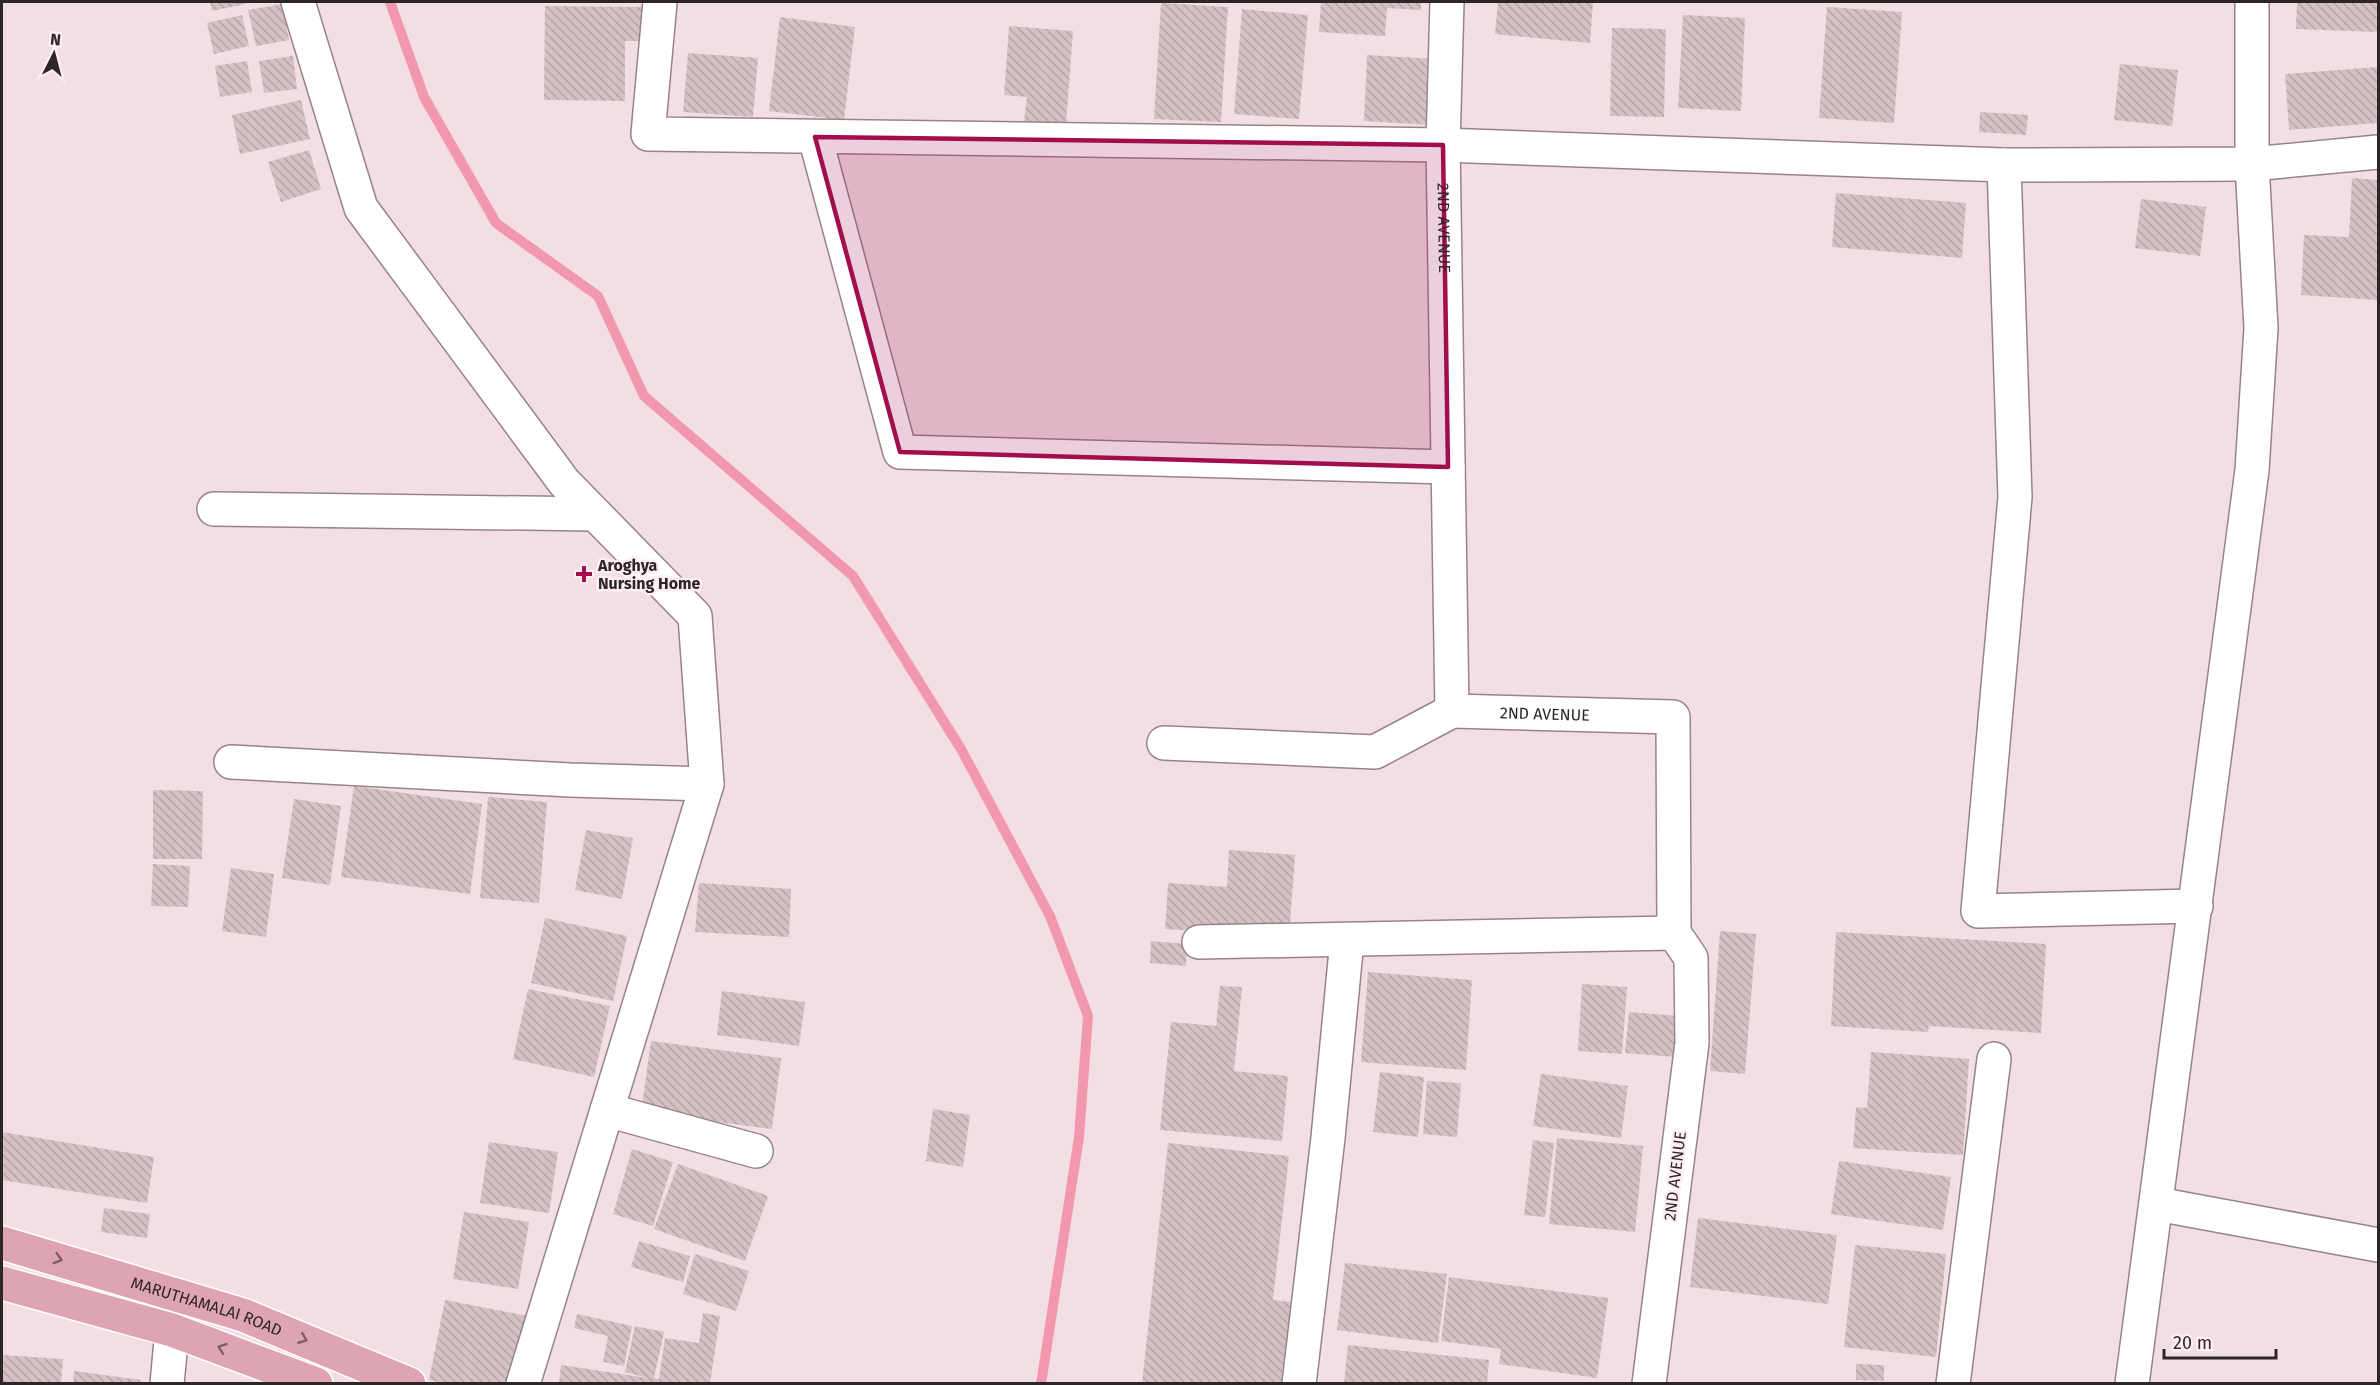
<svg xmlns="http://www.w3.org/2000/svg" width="2380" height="1385" font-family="'Fira Sans',sans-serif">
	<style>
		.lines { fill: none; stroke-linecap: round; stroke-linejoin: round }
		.stream { stroke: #f198ae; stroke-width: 10 }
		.building { fill: url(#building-back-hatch) }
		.street-casing { stroke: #978488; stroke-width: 36 }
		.primary-casing { stroke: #fff; stroke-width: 36 }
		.street { stroke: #fff; stroke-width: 33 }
		.primary { stroke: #dfa4b4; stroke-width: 33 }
		.oneway { stroke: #7d5f66 }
		.marked { fill: #a20d4e; fill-opacity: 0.2; stroke: #a20d4e; stroke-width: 4.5; stroke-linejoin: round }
		.poi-dot { fill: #a20d4e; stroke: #feedf1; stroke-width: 2 }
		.labels { text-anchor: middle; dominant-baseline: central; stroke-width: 5; stroke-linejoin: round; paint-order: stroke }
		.street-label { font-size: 16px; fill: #2d2627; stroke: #feedf1 }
		.poi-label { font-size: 16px; font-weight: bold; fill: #2d2627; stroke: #feedf1; text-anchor: start }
	</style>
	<defs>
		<pattern id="building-back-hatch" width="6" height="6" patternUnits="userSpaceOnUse" patternTransform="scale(1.5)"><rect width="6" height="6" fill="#d5c1c5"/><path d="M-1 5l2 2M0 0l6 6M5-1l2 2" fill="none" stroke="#b7a6a9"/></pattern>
	</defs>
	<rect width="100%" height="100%" fill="#f3dfe3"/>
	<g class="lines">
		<!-- stream -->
		<path class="stream" d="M390,2L424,97L496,223L598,296L644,396L853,576L961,749L1050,916L1088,1016L1079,1137L1041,1384"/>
	</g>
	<!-- building -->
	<path class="building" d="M210,2H245L246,4L212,11Z
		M1321,2H1421V10L1387,8L1385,36L1319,32Z
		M1498,2H1593L1590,43L1495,34Z
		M2297,2H2378V32L2296,29Z
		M1161,3L1228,7L1221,122L1154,119Z
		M282,4L289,40L256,46L248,10Z
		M545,6L649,7L648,41H625V101L544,100Z
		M1827,7L1902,12L1894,123L1819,118Z
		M1242,9L1308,15L1299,119L1234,114Z
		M242,15L249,46L214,54L207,23Z
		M1683,15L1745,18L1741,111L1678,108Z
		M780,17L855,27L844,120L769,111Z
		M1009,26L1073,31L1066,124L1024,121L1027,97L1004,95Z
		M1612,28L1666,29L1664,117L1610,116Z
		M688,53L758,58L753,117L683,112Z
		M1367,55L1435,59L1431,125L1364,121Z
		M293,56L297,89L264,93L259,61Z
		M247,61L252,92L220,97L215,66Z
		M2120,64L2178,70L2172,126L2114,120Z
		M2378,67V123L2289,130L2285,74Z
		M301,100L310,139L240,154L232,115Z
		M1980,112L2028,115L2026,135L1979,132Z
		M309,150L321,189L281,202L268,162Z
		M2352,178L2378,180V300L2301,295L2304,235L2349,237Z
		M1836,193L1966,203L1962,258L1832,247Z
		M2141,199L2206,207L2200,256L2135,248Z
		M354,786L482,804L470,894L341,877Z
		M153,790L203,791L202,859H153Z
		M488,797L547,802L539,903L480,898Z
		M294,799L341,806L330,885L282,878Z
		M586,830L633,838L622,899L575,890Z
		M1229,850L1295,855L1289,937L1165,929L1168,883L1227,887Z
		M153,864L190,866L188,907L151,906Z
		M231,868L274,874L266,937L222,931Z
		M699,883L791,889L789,937L695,932Z
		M545,918L627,936L613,1001L531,983Z
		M1720,931L1756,934L1745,1074L1710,1071Z
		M1836,932L2046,944L2041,1033L1929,1026L1928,1032L1831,1026Z
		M1151,941L1187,944L1186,966L1150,963Z
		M1368,972L1472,980L1466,1070L1361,1062Z
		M1582,984L1627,987L1622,1054L1578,1051Z
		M1220,986L1242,987L1234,1071L1288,1076L1282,1141L1160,1130L1171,1022L1216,1026Z
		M528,989L610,1006L594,1077L513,1059Z
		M722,991L805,1002L799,1046L717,1035Z
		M1629,1012L1679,1016L1676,1057L1625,1053Z
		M651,1041L781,1058L772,1129L641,1112Z
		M1871,1052L1969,1059L1963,1155L1853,1148L1856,1107L1867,1108Z
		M1380,1072L1424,1077L1418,1137L1373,1132Z
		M1541,1074L1628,1086L1621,1138L1533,1126Z
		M1427,1081L1461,1083L1457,1137L1423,1134Z
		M933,1109L970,1115L963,1167L926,1161Z
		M2,1132L154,1157L147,1203L2,1180Z
		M1557,1138L1643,1146L1635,1232L1549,1224Z
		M1533,1140L1554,1143L1545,1217L1524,1215Z
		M489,1142L558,1152L549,1213L480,1203Z
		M1168,1143L1289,1156L1273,1300L1291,1302L1281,1384H1142Z
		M632,1149L673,1162L653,1226L613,1214Z
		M1839,1161L1951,1177L1943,1230L1831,1214Z
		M678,1164L768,1196L745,1261L654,1229Z
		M104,1208L150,1214L147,1238L101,1232Z
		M464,1212L529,1222L518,1289L453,1279Z
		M1698,1218L1837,1235L1828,1304L1690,1287Z
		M639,1241L690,1256L683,1282L631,1267Z
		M1855,1245L1946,1254L1936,1357L1844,1347Z
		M695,1254L749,1271L736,1311L683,1294Z
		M1345,1263L1447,1274L1438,1343L1337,1330Z
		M1449,1277L1608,1298L1597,1378L1499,1364L1501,1349L1441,1341Z
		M445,1300L533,1317L520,1384H447L429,1380Z
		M703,1313L720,1316L710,1384H559L561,1365L648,1378L625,1372L635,1326L664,1332L654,1378L659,1379L665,1338L699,1343Z
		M577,1314L632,1326L624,1366L603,1362L608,1336L574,1328Z
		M1348,1345L1489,1360L1487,1384H1344Z
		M2,1355L63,1359L61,1384H2Z
		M1856,1364L1884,1365V1381L1856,1380Z
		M74,1371L141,1380L140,1384H73Z"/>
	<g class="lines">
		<!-- street casing -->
		<g class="street-casing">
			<g id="street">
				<path d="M298,2L361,208L564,482L695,616L707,784L523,1384"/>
				<path d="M660,2L648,134L1443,145L2004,165L2252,164L2378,152"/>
				<path id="s1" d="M1447,2L1443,145L1452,711L1673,717L1674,933L1691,958L1692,1043L1649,1384"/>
				<path d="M815,137L900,452L1448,467"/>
				<path d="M2004,165L2015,497L1978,911L2196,906"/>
				<path d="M214,509L595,514"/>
				<path d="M1164,743L1375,752L1452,711"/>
				<path d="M231,762L570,780L707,784"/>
				<path d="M1199,942L1674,933"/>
				<path d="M607,1110L756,1151"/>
				<path d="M2157,1204L2378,1245"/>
				<path d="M167,1384L172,1330"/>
				<path d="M1299,1384L1328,1138L1347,940"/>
				<path d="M1953,1384L1994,1059"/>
				<path d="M2132,1384L2252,470L2261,328L2252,164V2"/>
			</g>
		</g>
		<!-- primary casing -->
		<g class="primary-casing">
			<g id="primary">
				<path id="s2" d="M2,1243L243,1315L409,1384"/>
				<path d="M2,1283L172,1330L316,1384"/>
			</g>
		</g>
		<!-- street -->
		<use href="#street" class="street"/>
		<!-- primary -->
		<use href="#primary" class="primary"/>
	</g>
	<!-- one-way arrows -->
	<defs><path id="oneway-chevron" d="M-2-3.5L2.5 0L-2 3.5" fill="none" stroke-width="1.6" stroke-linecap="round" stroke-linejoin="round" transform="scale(1.5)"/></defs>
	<g class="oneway">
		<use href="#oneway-chevron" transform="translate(58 1259) rotate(16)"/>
		<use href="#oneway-chevron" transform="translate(303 1339) rotate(22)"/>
		<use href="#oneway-chevron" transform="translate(222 1348) rotate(-160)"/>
	</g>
	<!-- marked area -->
	<path class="marked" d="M815,137L1443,145L1448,467L900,452Z"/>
	<!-- markers -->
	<path class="poi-dot" d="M581 565h6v6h6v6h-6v6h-6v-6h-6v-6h6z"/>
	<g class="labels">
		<!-- street labels -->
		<g class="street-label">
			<text stroke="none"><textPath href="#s1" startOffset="226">2ND AVENUE</textPath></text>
			<text stroke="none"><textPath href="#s1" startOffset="802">2ND AVENUE</textPath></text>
			<text transform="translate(1675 1176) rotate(-83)">2ND AVENUE</text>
			<text stroke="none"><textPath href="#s2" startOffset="214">MARUTHAMALAI ROAD</textPath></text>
		</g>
		<!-- poi labels -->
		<g class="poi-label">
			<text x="598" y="565">Aroghya<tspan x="598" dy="18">Nursing Home</tspan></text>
		</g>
	</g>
	<!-- border -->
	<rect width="2380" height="1385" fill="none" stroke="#2d2627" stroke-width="6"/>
	<!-- north arrow -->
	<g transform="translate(54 54) rotate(6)" stroke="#feedf1" stroke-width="4.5" paint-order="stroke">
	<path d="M0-4.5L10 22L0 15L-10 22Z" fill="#2d2627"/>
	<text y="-9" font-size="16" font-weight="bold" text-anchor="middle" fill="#2d2627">N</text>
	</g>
	<!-- scale -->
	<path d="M2164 1349v9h112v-9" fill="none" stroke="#2d2627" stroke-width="3"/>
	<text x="2173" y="1349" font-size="18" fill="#2d2627" stroke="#feedf1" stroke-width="4.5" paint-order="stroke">20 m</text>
</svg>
